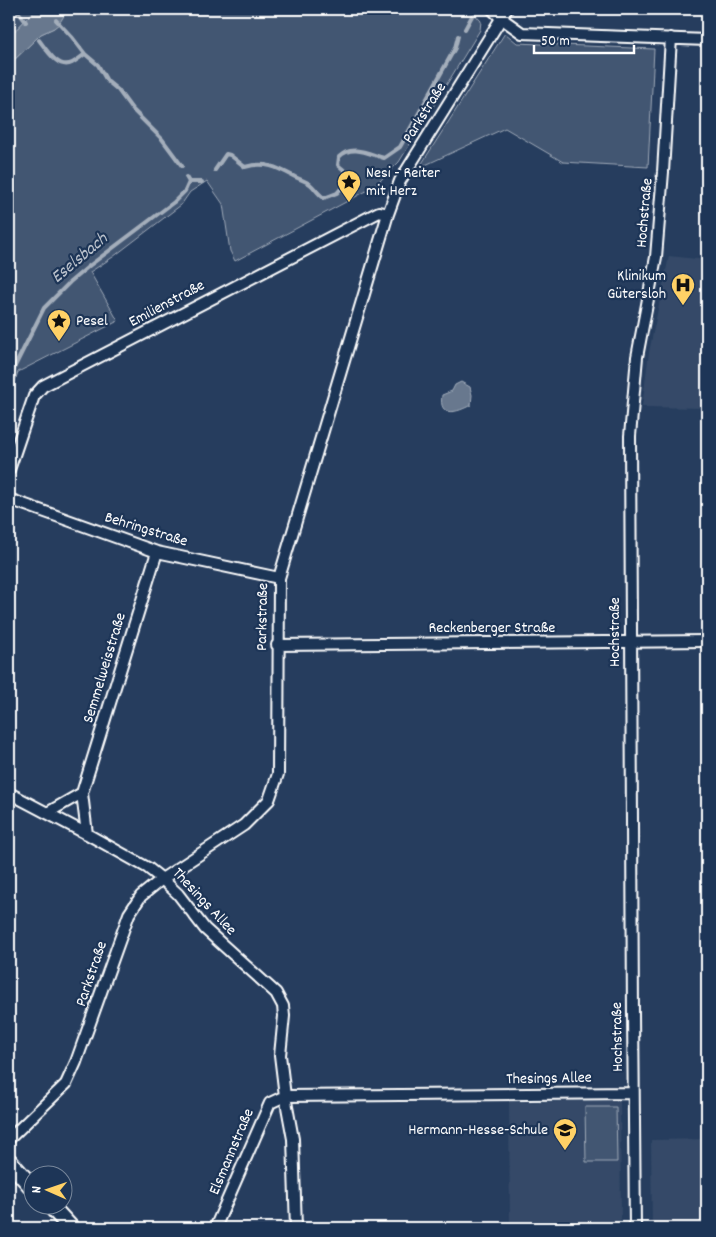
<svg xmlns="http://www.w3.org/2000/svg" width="716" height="1237" font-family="Dekko,sans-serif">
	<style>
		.built { fill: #344a68 }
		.green { fill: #425672; stroke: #a0aab8 }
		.water { fill: #67788e; stroke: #a4aebb }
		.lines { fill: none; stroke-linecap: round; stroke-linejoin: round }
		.stream { stroke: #a4aebb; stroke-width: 4 }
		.street-casing { stroke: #fff; stroke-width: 14 }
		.secondary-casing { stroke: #fff; stroke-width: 19 }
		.street { stroke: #1d3557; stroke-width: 10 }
		.secondary { stroke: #1d3557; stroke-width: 15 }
		.labels { text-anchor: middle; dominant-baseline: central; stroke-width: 4.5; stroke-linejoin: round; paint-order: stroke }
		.street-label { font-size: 16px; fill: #fff; stroke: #1d3557 }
		.poi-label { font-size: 16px; fill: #fff; stroke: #1d3557; text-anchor: start }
		.water-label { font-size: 18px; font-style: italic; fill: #bbc2cc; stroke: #1d3557 }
	</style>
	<rect width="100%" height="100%" fill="#263d5e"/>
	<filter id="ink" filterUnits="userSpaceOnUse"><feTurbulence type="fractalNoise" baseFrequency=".02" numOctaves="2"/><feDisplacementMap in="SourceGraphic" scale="10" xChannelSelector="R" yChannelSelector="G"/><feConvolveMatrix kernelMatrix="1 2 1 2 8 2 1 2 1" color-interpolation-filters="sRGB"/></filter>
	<g filter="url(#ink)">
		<!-- built -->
		<path class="built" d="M669,256L707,260V408L642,407L649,352Z
			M620,1100L621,1228H510L509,1102Z
			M707,1139V1228H652L651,1140Z"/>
		<!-- green -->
		<path class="green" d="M9,9H36L9,37Z
			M68,9H470L481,21L480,30L399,162L374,187L235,261L230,251L223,204L207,181L190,192L181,205L113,257L90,272L118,321L18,372L9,399V65L41,34L54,28Z
			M505,33L517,43L654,49L648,167L563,162L505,128L419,168Z
			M585,1107H616L617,1162H586Z"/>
		<!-- water -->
		<path class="water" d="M36,9H68L59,24L54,28L41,34L9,65V37Z
			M461,382L470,387L472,395L471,405C458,412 438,419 442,395L452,391L455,385Z"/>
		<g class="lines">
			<!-- stream -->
			<path class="stream" d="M16,9L26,22
				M56,20L72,37L85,54L98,65L107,81L118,90L132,109L162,139L182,166
				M465,29L472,16
				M39,40C46,49 58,70 72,63C76,61 81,57 85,54
				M215,170L226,154L230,155L245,167C266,161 278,168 295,177C300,179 305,181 310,184C315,188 318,194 324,198L337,193L345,184L344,170L338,165L339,157C352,144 369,154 384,158L400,147L455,48L458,36
				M189,182H202
				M9,382L15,366L44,308L70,282L89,266L174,202L185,191L189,182L186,177"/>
			<!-- street casing -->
			<g class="street-casing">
				<path id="street" d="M492,9L501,18L522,33L707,40
					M9,470L34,396L43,386L379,212L388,214
					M9,499L157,552L279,578
					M277,645L707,641
					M9,793L87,834L148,868L162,879L178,894L205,929L276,993L283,1006L284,1016L280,1055L285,1096L293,1139L296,1228
					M47,813L82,793
					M87,834L82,793L157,552
					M9,1139L66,1084L76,1062L129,914L141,896L162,879L244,825L269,800L278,774L279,578L388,214L400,181L507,9
					M215,1228L270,1103L285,1096L633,1093
					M635,1228L633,1014L630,436L637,357L656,257L663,172L671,38"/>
			</g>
			<!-- secondary casing -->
			<g class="secondary-casing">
				<path id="secondary" d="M9,1161L32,1187
					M49,1204L71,1228"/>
			</g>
			<!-- street -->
			<use href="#street" class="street"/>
			<!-- secondary -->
			<use href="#secondary" class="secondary"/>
		</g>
	</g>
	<!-- icons -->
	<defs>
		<g id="sight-pin" transform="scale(1.25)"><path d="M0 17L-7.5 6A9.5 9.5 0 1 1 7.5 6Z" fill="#ffd166" stroke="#1d3557"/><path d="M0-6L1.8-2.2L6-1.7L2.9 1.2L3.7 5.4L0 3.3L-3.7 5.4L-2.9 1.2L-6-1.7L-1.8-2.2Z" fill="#111"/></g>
		<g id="hospital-pin" transform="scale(1.25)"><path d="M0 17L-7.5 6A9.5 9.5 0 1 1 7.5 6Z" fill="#ffd166" stroke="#1d3557"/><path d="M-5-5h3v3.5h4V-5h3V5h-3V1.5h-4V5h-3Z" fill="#111"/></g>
		<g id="school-pin" transform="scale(1.25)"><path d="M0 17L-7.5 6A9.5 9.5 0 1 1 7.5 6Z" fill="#ffd166" stroke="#1d3557"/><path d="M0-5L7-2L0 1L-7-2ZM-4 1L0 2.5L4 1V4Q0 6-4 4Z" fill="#111"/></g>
	</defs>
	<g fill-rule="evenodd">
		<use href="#sight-pin" x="349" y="182"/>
		<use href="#hospital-pin" x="683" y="285"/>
		<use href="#sight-pin" x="59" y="321"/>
		<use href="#school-pin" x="565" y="1130"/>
	</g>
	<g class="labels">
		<!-- street labels -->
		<g class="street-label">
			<text transform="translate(425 113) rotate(-58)">Parkstraße</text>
			<text transform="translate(645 213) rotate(-85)">Hochstraße</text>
			<text transform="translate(167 304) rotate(-28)">Emilienstraße</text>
			<text transform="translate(146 530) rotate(17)">Behringstraße</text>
			<text transform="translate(263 617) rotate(-89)">Parkstraße</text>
			<text x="492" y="628">Reckenberger Straße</text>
			<text transform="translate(615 632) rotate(-90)">Hochstraße</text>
			<text transform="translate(105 668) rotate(-73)">Semmelweisstraße</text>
			<text transform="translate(204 902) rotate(47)">Thesings Allee</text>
			<text transform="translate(92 974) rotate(-71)">Parkstraße</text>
			<text transform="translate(618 1037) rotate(-91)">Hochstraße</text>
			<text transform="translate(549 1079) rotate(-1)">Thesings Allee</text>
			<text transform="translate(232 1152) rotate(-67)">Elsmannstraße</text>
		</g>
		<!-- poi labels -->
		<g class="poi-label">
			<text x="366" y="173">Nesi - Reiter<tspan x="366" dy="18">mit Herz</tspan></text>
			<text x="666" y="276" text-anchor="end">Klinikum<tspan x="666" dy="18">Gütersloh</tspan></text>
			<text x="76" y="321">Pesel</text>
			<text x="548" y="1130" text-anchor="end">Hermann-Hesse-Schule</text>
		</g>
		<!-- water labels -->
		<g class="water-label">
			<text transform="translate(80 259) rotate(-40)">Eselsbach</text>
		</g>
	</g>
	<!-- margin -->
	<rect width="716" height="1237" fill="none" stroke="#1d3557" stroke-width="30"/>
	<rect x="15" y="15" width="686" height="1207" fill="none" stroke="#fff" stroke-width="2" filter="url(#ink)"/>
	<!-- north arrow -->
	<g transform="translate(48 1190) rotate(272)"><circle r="24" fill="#1d3557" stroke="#77869a"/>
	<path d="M0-4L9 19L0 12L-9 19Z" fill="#ffd166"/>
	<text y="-8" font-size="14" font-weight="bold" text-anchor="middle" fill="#ffffff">N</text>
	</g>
	<!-- scale -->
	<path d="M534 45v8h100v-8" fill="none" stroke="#ffffff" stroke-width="2.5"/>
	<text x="541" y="45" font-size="15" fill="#ffffff" stroke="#1d3557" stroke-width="4" paint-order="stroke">50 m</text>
</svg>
